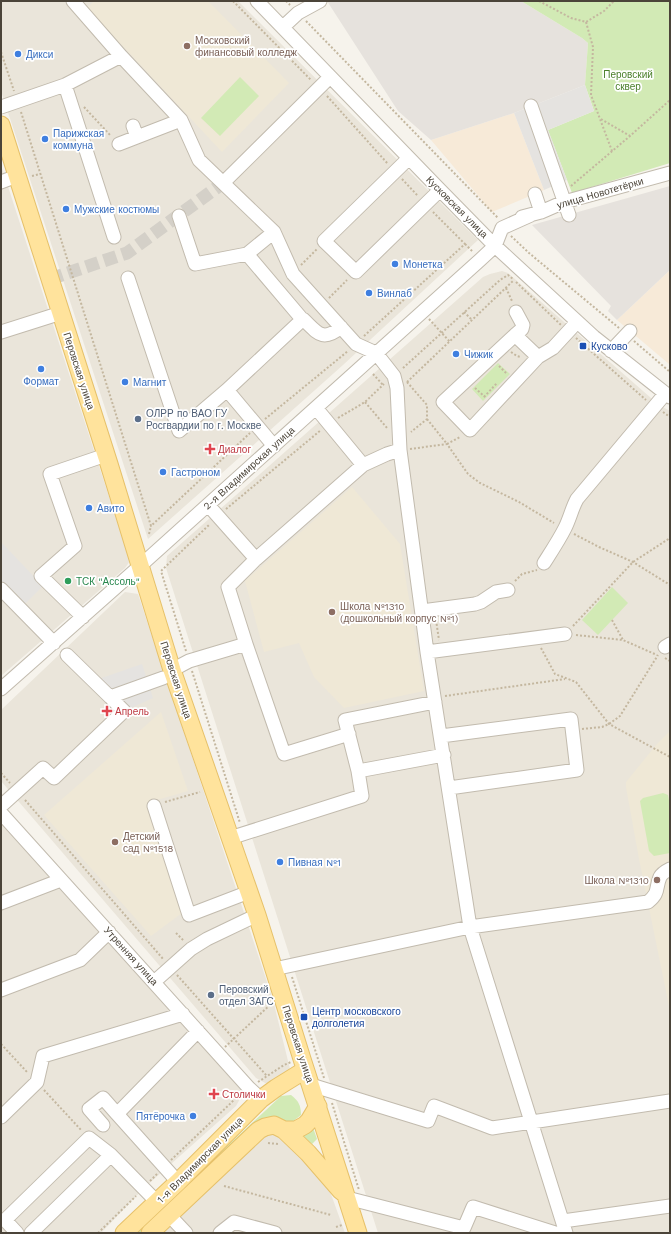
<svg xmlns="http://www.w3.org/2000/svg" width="671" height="1234" font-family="'Work Sans',sans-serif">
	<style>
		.residential { fill: #eae5da }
		.commercial { fill: #f7ead8 }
		.industrial { fill: #e6e2dd }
		.education { fill: #efe8d6 }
		.green { fill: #d2eab5 }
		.parking { fill: #e5e3e0 }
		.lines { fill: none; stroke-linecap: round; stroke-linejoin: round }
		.minor-tunnel { stroke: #d4d0c8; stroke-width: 13; stroke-dasharray: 13 6; stroke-linecap: butt }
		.minor-casing { stroke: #c2bbae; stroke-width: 15 }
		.major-casing { stroke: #e6c16a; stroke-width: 19 }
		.path { stroke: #c4b79f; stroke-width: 2; stroke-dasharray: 2 2; stroke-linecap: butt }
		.minor { stroke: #fff; stroke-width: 13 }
		.major { stroke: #ffe39c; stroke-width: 17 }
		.education-dot { fill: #8d6e63; stroke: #fff; stroke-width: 1.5 }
		.shop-dot { fill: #3f7fe0; stroke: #fff; stroke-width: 1.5 }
		.transit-dot { fill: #1a4fb4; stroke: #fff; stroke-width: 1.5 }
		.service-dot { fill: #5c6f8a; stroke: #fff; stroke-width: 1.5 }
		.health-dot { fill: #e0444e; stroke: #fff; stroke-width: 1.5 }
		.leisure-dot { fill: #2e9e5b; stroke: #fff; stroke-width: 1.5 }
		.labels { text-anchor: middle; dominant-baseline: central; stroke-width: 3.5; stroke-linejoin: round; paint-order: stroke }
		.education-label { font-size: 10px; fill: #785e54; stroke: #fff; text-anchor: start }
		.shop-label { font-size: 10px; fill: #366cbe; stroke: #fff; text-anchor: start }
		.park-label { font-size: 10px; fill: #4a7f2a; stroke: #fff }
		.street-label { font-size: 10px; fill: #4b4439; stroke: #fff }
		.transit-label { font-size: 10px; fill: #164399; stroke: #fff; text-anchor: start }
		.service-label { font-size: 10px; fill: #4e5e75; stroke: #fff; text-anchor: start }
		.health-label { font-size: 10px; fill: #be3a42; stroke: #fff; text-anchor: start }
		.leisure-label { font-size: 10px; fill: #27864d; stroke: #fff; text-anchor: start }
	</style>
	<rect width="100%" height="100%" fill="#f6f3ec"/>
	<!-- residential -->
	<path class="residential" d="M1,1H238L478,240L343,365L148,539L1,91Z
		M1,165L130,561L125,568L1,676Z
		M502,271L508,273L659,405L670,411V1233H378L166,568L167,556L483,277L490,274Z
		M125,592L138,594L273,1000L290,1069L279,1080L267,1084L256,1078L1,781V710Z
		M1,819L241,1086V1097L236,1106L144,1188L101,1233H1Z
		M278,1130L327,1183L345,1233H157L264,1132Z"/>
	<!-- commercial -->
	<path class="commercial" d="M514,113L544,190L492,212L431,140Z
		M670,270V362L669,364L617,320Z"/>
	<!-- industrial -->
	<path class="industrial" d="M327,1H521L582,38L588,43L585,85L514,113L431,140L398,111Z
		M670,186V270L617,320L608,311L611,306L532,225Z"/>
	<!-- education -->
	<path class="education" d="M94,1H208L289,83L222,152L87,8Z
		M352,487L400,544L424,691L344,708L314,677L299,643L264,652L245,581Z
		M161,712L188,791L150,802L186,910L151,936L44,815Z
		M670,731V1011L639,859L626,787V782L657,744Z"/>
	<!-- green -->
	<path class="green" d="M521,1H670V163L572,193L548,130L594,111L585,85L588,43L582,38Z
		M240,77L259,96L220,136L201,118Z
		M498,363L510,374L483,401L472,389Z
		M612,587L628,603L598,635L582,620Z
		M663,793L668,795L670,806V853L654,856L649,851L640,801L643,798Z
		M291,1095C299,1101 301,1106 301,1115L292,1122H261L142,1233H134L281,1096Z
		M312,1125L317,1139L312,1144L300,1133Z"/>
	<!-- parking -->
	<path class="parking" d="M585,85L594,111L548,130L567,180L544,190L514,113Z
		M1,542L43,586L24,605L1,581Z
		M142,664L153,698L124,711L93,681Z"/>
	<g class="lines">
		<!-- minor-tunnel -->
		<path class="minor-tunnel" d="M50,279L127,253L223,183"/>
		<!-- minor casing -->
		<g class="minor-casing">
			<path id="minor" d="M73,1L121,56
				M257,1L440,190L495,246L594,337L670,397
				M283,27L298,13L320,1
				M65,85L114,237
				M531,106L569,215
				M1,107L65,85L121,56L181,120L199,160L274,232L293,274L356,344L376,353L394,376L397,388L400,450L427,652L470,927L566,1233
				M133,126L137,137L181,120
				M119,144L137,137
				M409,158L324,241L356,272L440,190
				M1,182L17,176
				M223,183L330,77
				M535,194L541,212
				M179,216L195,264L247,254L302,319
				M522,217L541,212L564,202L670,173
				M247,254L274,232
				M128,278L179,431L227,390L274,446
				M1,332L61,313
				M515,335L522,329L523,325L516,312
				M611,351L630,331
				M538,357L515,335L443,402L470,430L538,357L553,348L577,322
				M227,390L303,319C317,332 322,343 341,327
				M316,408L363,465
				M208,505L256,559L228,587L246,644
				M256,559L363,465L387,454L400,450
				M544,563C551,552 559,540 565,528C570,518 572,508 577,499L665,394
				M1,589L54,643
				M422,611L475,604L481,602L496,592L508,590
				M83,617L41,576L75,546L50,474L106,455
				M665,647L670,644
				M427,652L565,634
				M67,655L110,697L163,678
				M172,670L189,661L246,644L284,754L349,734
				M1,689L140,566L480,260L495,246L502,228L531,215
				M435,702L345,720L358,771L444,755
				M441,736L571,719L577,770L449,788
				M1,806L43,768L54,778L124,711L110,697
				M154,806L189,915L249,892
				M1,813L249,1088L261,1099
				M230,838L362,796L358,771
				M1,903L61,880
				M274,969L470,927L648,902C660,892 655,889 660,877C662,873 666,871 670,869
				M154,982L191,949L207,939L257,915
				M1,990L80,960L109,932
				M311,1085L428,1121L434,1106L492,1128L670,1101
				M1,1117L37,1082L43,1056L183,1014
				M103,1125L89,1109L103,1098L117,1114
				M178,1182L117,1114L198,1031
				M347,1198L464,1228L473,1207L555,1233
				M169,1215L186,1233
				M563,1221L670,1206
				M17,1233L5,1220L89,1138L111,1155L157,1202
				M31,1233L111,1155
				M220,1233L234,1222L275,1233"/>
		</g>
		<!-- major casing -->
		<g class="major-casing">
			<path id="major" d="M1,125L109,464L172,670L257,915L302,1059L358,1233
				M284,1130L308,1153L341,1191
				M124,1233L178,1182L261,1099L276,1088L305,1070
				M150,1233L259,1130L265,1127L274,1125L284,1130H296L305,1125L309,1121L318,1106"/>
		</g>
		<!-- path -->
		<path class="path" d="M233,1L311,80
			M286,1L290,5
			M539,1L571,18L586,22L604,11L614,1
			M306,21L498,218
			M586,22L593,47L591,95L612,151
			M1,52L14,91
			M327,96L388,164
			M84,107L111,136
			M21,112L151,526L250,433
			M601,119L630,136
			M32,176L40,174
			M402,179L418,196
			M571,186L630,136L670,100
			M511,236L529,253L619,328
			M465,244L473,252
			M301,265L317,249
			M516,282L561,325
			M506,288L512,301
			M329,298L347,280
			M464,312L472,320
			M429,319L450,342
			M364,336L465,244L433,212
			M576,338L646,400
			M634,341L670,372
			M511,352L517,356L521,357
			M499,366L507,374
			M403,368L500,280L508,275L513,279
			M373,374L383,385
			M407,382L427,405V419L411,432
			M407,382L514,280
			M475,388L485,397
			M484,397L497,383
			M365,402L387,428
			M663,412L670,417
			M338,418L365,402L384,384
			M265,419L348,351
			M427,419L447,444L460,437
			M410,449L447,444L468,474L480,483L519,502L554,523
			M226,509L321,430
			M149,534L151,526
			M574,534L599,547L633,562L670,585
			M515,581L522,574L537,570
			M436,620L439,640
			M612,620L623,640
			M573,626L633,562L670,538
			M576,635L623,640L657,655
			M541,648L555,674L576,682L609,724L670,757
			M186,651L161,571L210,524
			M665,658L670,661
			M192,671L240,823
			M445,696L565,679
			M582,729L602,727L609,724L620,716L658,655
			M1,773L10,783
			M25,800L164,960
			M165,802L200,792
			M176,933L184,941
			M177,975L267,1076
			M292,977L324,1078
			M1,1044L27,1072
			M225,1047L272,1003
			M258,1082L284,1065L291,1062
			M44,1090L82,1131
			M332,1103L359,1190
			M268,1143L278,1144
			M171,1160L232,1102L239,1093
			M150,1181L157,1174
			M224,1186L331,1215
			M336,1227L342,1225
			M98,1233L136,1196"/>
		<!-- minor -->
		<use href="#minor" class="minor"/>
		<!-- major -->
		<use href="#major" class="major"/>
	</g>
	<!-- markers -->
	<g class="education-dot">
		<circle cx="187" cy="46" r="4"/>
		<circle cx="332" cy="612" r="4"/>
		<circle cx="115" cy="842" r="4"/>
		<circle cx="657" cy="880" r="4"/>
	</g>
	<g class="shop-dot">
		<circle cx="18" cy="54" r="4"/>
		<circle cx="45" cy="139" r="4"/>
		<circle cx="66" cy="209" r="4"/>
		<circle cx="395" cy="264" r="4"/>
		<circle cx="369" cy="293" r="4"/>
		<circle cx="456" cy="354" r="4"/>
		<circle cx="41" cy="369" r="4"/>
		<circle cx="125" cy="382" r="4"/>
		<circle cx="163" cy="472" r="4"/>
		<circle cx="89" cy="508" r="4"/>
		<circle cx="280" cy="862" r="4"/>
		<circle cx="193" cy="1116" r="4"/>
	</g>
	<g class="transit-dot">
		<rect x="579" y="342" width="8" height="8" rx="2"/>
		<rect x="300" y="1013" width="8" height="8" rx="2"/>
	</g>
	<g class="service-dot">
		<circle cx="138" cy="419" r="4"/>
		<circle cx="211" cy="995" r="4"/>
	</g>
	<g class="health-dot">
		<path d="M208 443h4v4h4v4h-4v4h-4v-4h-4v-4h4z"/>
		<path d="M105 705h4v4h4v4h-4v4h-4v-4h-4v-4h4z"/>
		<path d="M212 1088h4v4h4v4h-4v4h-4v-4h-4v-4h4z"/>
	</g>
	<circle class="leisure-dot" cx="68" cy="581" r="4"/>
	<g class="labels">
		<!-- education labels -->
		<g class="education-label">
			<text x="195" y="40">Московский<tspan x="195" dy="12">финансовый колледж</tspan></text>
			<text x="340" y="606">Школа №1310<tspan x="340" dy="12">(дошкольный корпус №1)</tspan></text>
			<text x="123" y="836">Детский<tspan x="123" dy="12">сад №1518</tspan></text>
			<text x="649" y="880" text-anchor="end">Школа №1310</text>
		</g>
		<!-- shop labels -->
		<g class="shop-label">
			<text x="26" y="54">Дикси</text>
			<text x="53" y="133">Парижская<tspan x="53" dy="12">коммуна</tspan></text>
			<text x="74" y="209">Мужские костюмы</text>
			<text x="403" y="264">Монетка</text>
			<text x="377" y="293">Винлаб</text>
			<text x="464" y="354">Чижик</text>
			<text x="41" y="381" text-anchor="middle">Формат</text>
			<text x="133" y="382">Магнит</text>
			<text x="171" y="472">Гастроном</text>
			<text x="97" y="508">Авито</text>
			<text x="288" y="862">Пивная №1</text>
			<text x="185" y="1116" text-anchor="end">Пятёрочка</text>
		</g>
		<!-- park labels -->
		<g class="park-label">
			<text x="628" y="74">Перовский<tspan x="628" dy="12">сквер</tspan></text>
		</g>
		<!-- street labels -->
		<g class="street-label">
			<text transform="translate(600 193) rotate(-16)">улица Новотетёрки</text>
			<text transform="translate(457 207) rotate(45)">Кусковская улица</text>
			<text transform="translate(79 371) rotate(72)">Перовская улица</text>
			<text transform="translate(249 468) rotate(-42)">2-я Владимирская улица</text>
			<text transform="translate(176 680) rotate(72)">Перовская улица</text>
			<text transform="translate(131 956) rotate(48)">Утренняя улица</text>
			<text transform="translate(298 1044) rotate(72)">Перовская улица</text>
			<text transform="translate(200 1160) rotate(-45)">1-я Владимирская улица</text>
		</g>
		<!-- transit labels -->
		<g class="transit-label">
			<text x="591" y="346">Кусково</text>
			<text x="312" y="1011">Центр московского<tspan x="312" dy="12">долголетия</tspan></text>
		</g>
		<!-- service labels -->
		<g class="service-label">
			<text x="146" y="413">ОЛРР по ВАО ГУ<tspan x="146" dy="12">Росгвардии по г. Москве</tspan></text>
			<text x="219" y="989">Перовский<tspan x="219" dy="12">отдел ЗАГС</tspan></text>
		</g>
		<!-- health labels -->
		<g class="health-label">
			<text x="218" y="449">Диалог</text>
			<text x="115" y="711">Апрель</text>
			<text x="222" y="1094">Столички</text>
		</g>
		<!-- leisure labels -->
		<g class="leisure-label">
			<text x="76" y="581">ТСК "Ассоль"</text>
		</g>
	</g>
	<!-- border -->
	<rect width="671" height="1234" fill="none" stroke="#4b4439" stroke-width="4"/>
</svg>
